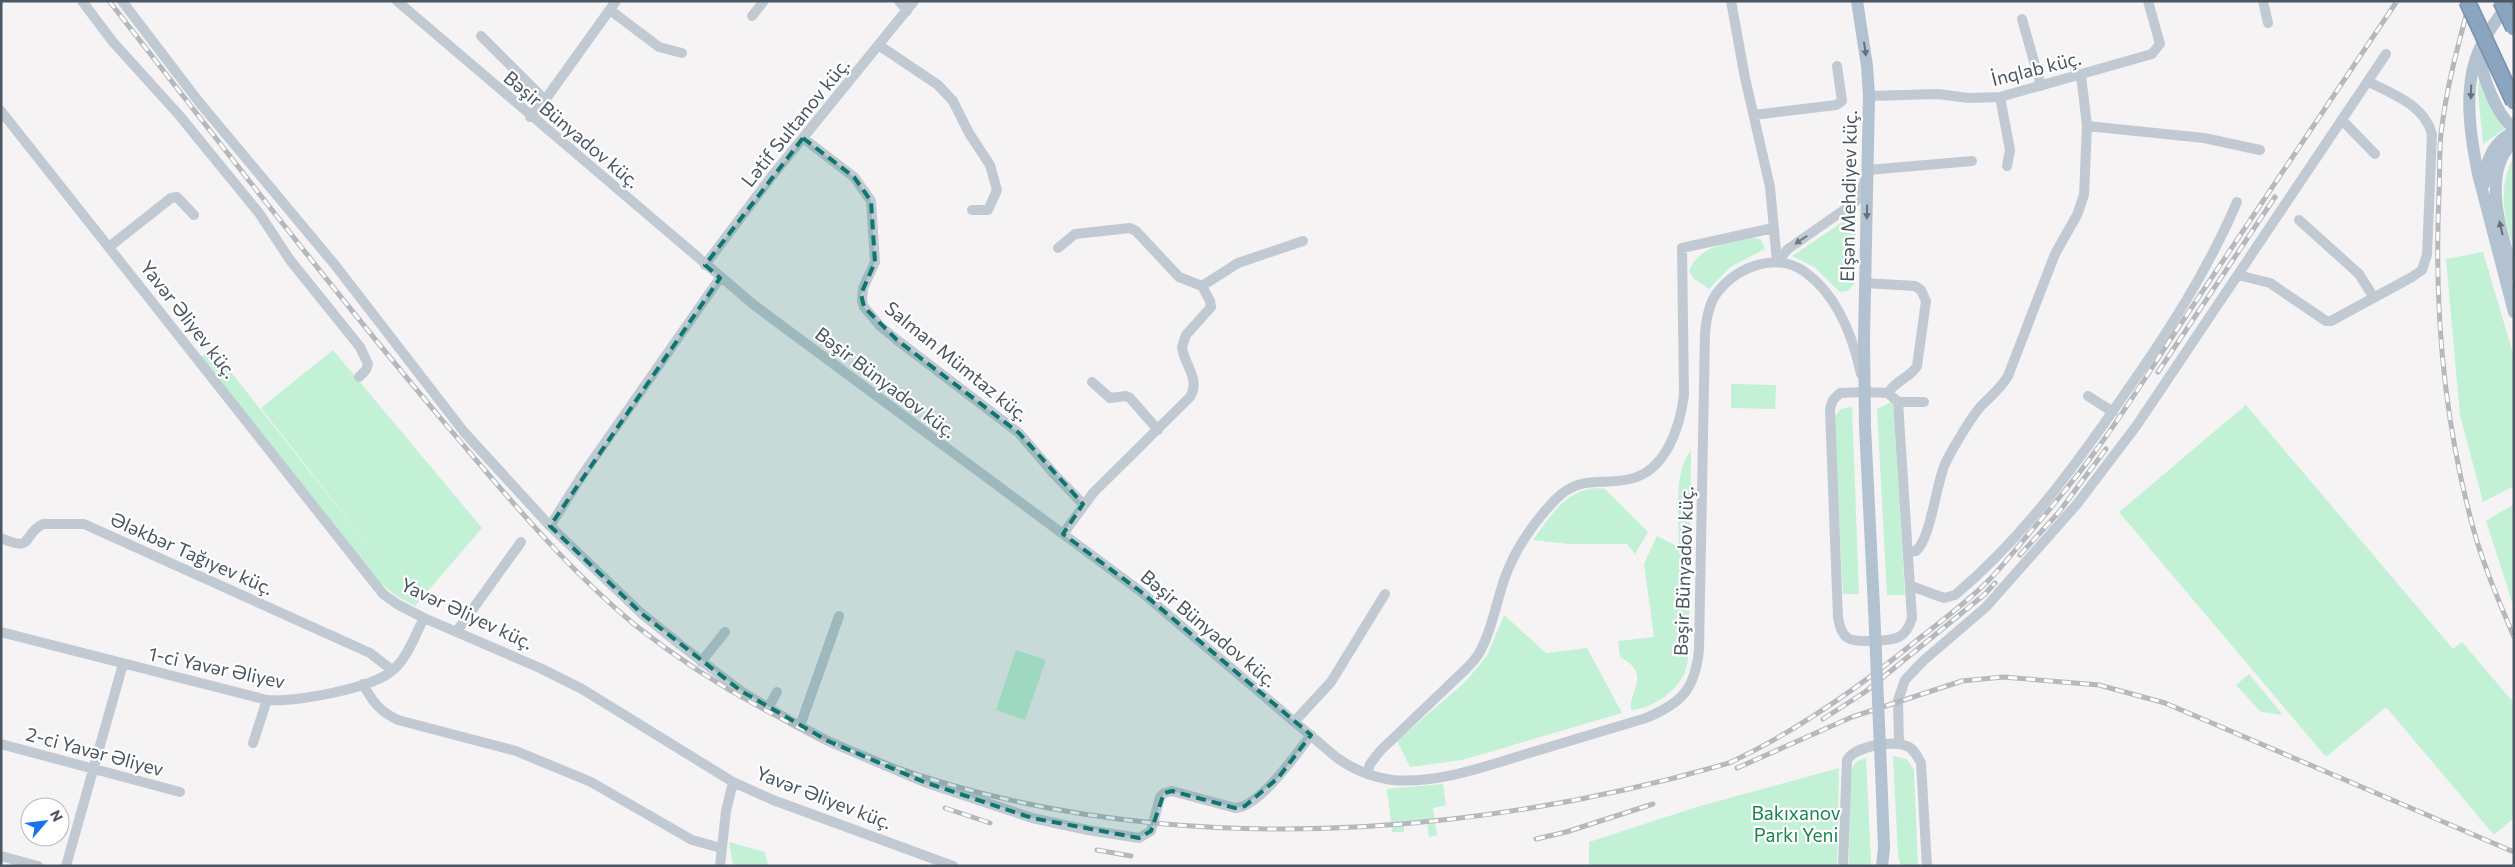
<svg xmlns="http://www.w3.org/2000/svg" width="2515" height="867" font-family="Commissioner,sans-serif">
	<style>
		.green { fill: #c3f1d5 }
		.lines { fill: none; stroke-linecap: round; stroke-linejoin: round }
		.minor { stroke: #c1cad2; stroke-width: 10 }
		.major { stroke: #b3c2d1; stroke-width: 12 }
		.rail-casing { stroke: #b5b8bd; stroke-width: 5 }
		.rail { stroke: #fff; stroke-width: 3; stroke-dasharray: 9; stroke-linecap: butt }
		.highway-bridge-casing { stroke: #7690ad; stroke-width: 18; stroke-linecap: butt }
		.major-bridge { stroke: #b3c2d1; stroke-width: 12 }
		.highway-bridge { stroke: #8ba5c1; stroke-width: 15 }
		.oneway { fill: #64717d }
		.oneway2 { fill: #6e7983 }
		.marked { fill: #0f766e; fill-opacity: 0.2; stroke: #0f766e; stroke-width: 4; stroke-dasharray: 10 6; stroke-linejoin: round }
		.labels { text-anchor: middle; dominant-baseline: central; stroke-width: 4.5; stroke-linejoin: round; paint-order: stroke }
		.street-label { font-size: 19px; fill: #4a5661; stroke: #fff }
		.park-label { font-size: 19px; fill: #17864f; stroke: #fff }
	</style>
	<rect width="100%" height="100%" fill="#f5f3f3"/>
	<!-- green -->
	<path class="green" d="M2479,78L2488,102L2504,129L2483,144L2478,93Z
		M2514,157V250C2504,218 2497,187 2514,157Z
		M1856,213V281L1848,291L1840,292L1814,267L1792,256Z
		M1752,237L1761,240L1765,249L1730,267L1709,289L1693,278L1689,271C1699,245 1727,244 1752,237Z
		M2483,252L2514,357V486L2483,502L2460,415L2446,259Z
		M211,347L383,564L261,408L333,350L482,528L415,606L395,595L377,580L201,358Z
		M1731,384L1776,385L1775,409L1731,408Z
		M1893,401L1905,595H1887L1877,409Z
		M2246,405L2453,649L2462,642L2514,703V818L2494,835L2386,707L2326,757L2119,512Z
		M1852,407L1859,594H1843L1834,418L1841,409Z
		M1691,451L1689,652C1688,659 1687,666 1685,672C1677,692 1651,709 1631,710C1628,690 1653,675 1620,657L1618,641L1654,637L1644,564L1657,536L1679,547C1679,521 1673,470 1691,451Z
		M1593,488L1605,489L1648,532L1635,554L1627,544H1571L1533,540C1551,516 1562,494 1593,488Z
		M2514,504V608L2486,521Z
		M1504,615L1546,653L1587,648L1622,713L1462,760L1410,767L1397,741L1465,682L1487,656Z
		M1016,650L1046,660L1025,720L996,710Z
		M2249,674L2283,715L2261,712L2236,685Z
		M1893,756L1907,759L1914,770L1918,866H1901L1898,856Z
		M1866,758L1871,861L1870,866H1849L1850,778C1852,767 1853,761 1866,758Z
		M1839,768L1837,866H1589V842L1700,806Z
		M1443,784L1446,805L1433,808L1437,835L1429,837L1427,822L1404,825V832H1392L1387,789Z
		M729,842L765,852L768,866H733Z"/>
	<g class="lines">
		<!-- minor -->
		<path class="minor" d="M82,1L113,42L179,115L259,213L290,260L360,347L368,364L366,370L359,377
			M122,1L199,102L335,265L464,432L550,526L641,613L678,643L741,691L792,722L828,741L924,782L1032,818L1088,830L1139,838L1151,831L1160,797L1164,793L1172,791L1235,808C1260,807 1296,754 1311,735
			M397,1L754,305L1140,591L1336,757C1352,769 1372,777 1392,780C1437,784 1483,767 1526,754C1566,742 1606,730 1646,718C1682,703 1695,689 1699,650L1705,333C1706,321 1708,310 1713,299C1730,269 1775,250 1805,272C1837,295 1853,337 1861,374
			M899,1L907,11
			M1731,1L1745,78L1770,187L1777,262
			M2263,1L2268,23
			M610,10L659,47L682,53
			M752,16L764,1
			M2022,19L2041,86
			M481,36L545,100
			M880,46L938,85L953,101L969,133L990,165L997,190L988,210H972
			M1869,96L1938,94L1968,98L2000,97L2152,54L2160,44L2148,1
			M2000,97L2010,150L2007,166
			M1,111L383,594L397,604L424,618L540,668L582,689L733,782L773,800L953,866
			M1754,115L1836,105L1842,101L1837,66
			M530,117L545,100L616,1
			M2342,120L2375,154
			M2087,126L2204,138L2260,150
			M803,138L854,177L871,201L875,262L863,288L862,301L864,307L880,326L897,340L1019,433L1054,474L1083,504
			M2299,220L2359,274L2374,298
			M109,247L171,198L177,197L194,215
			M1058,248L1075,234L1130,228L1136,231L1179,277L1202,286L1210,301L1211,307L1186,335L1182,347C1184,365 1201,379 1190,397L1093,493L1063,534
			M1777,262L1788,249L1854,203L1860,196L1868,170L1972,161
			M705,265L772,176L914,1
			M2238,275L2270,283L2326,321H2331L2412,277L2422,270L2427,255L2432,134C2424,105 2393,94 2369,82
			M1865,283L1915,286L1921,290L1926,301L1917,366C1911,377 1896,380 1888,393
			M1202,286L1238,263L1303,241
			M1092,382L1110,398L1126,396L1130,398L1158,430
			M1865,392L1888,393L1898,402L1912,618C1910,625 1906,633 1899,637C1891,641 1855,643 1848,638C1841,634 1839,624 1838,617L1830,409L1833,400L1840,393Z
			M2088,396L2113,412
			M1898,402H1924
			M550,526L583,474L720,278
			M1,538C35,553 21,535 43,524H84L370,653L392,670
			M1908,552L1916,551C1931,538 1936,484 1945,464C1951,451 1973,414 1982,405C1992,395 2001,388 2008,376L2055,254L2077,215L2084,195L2087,126L2081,75
			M1911,586L1944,598L1955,595C2023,538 2076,465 2126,392C2168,332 2208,270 2237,202
			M457,631L521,542
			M1,632L267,700C294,702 372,689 393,670C408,657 415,635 424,618
			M701,662L725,632
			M363,684C372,701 379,711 398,720L516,751L591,782L692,840L721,848
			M768,708L777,692
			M1294,722L1331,682L1385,594
			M800,726L839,616
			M253,743L267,700
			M1,744L180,792
			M1899,744L1898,700L1905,680L1923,661L1986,607L2077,504L2137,425L2386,54
			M1367,774L1370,764L1380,751C1402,730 1424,709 1446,688C1457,677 1470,667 1478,655C1491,633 1496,604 1504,580C1514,551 1534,522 1555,500C1580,474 1601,486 1630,479C1666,471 1680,427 1684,395L1682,248L1773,228
			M1,856L38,866
			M66,866L123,664
			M720,866L726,811L733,782
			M1843,866L1847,760C1855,746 1895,739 1909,747C1915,751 1918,757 1921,763L1927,866"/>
		<!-- major -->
		<path class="major" d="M1857,1L1867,66L1869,96L1864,339L1865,426L1874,608
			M2510,1C2500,16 2488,30 2481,46C2462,84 2470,134 2478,174L2514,312
			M2480,52C2480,72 2497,117 2514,128
			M2514,142C2479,171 2503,239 2514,275
			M2484,184C2485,162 2493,142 2514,132
			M1881,770L1884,848L1882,866"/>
		<!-- rail casing -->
		<g class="rail-casing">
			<path id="rail" d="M109,1C221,144 331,289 448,427C507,496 564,566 635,625C941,867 1370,867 1729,763C1793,733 1851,693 1906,649C1933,627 1963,606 1988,581C2002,567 2014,551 2027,536C2050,509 2073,482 2094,453C2124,413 2150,370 2178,328C2251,219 2324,110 2397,1
				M2470,1C2458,45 2446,89 2441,134C2439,154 2440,174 2439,194C2434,304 2443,414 2471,520C2481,560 2498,599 2514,637
				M2158,372L2275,197
				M2020,555L2059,512L2106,449
				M1823,719L1865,692L1985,594L1995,583
				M1737,768L1852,717L1962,681L2003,677L2099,685L2165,703L2514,852
				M945,808L990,823
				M1536,839L1566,832L1653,804
				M1097,850L1131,856"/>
		</g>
		<!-- rail -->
		<use href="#rail" class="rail"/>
		<!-- highway-bridge casing -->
		<g class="highway-bridge-casing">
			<path id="highway-bridge" d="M2467,1L2514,102
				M2501,1L2514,28"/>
		</g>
		<!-- major-bridge -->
		<path class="major-bridge" d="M1874,608L1881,770"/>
		<!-- highway-bridge -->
		<use href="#highway-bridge" class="highway-bridge"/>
	</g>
	<!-- one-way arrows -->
	<defs><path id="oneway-solid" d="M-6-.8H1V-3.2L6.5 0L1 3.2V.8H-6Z" transform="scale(1.25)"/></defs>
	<g class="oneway">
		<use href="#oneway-solid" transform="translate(1865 49) rotate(82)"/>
		<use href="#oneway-solid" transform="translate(2471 92) rotate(92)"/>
		<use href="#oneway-solid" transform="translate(1867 212) rotate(91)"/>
		<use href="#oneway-solid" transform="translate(2501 228) rotate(-103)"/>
	</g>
	<use class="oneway2" href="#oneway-solid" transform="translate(1801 240) rotate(146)"/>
	<!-- marked area -->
	<path class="marked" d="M803,138L854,177L871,201L875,262L861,294L864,307L897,340L1019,433L1083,504L1063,534L1140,591L1311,735L1278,778L1245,806L1235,808L1172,791L1164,793L1151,831L1139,838L1032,818L924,782L828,741L741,691L641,613L550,526L720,278L705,265Z"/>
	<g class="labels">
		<!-- street labels -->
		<g class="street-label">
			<text transform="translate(2036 68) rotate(-14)">İnqlab küç.</text>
			<text transform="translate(795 122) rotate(-51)">Lətif Sultanov küç.</text>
			<text transform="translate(572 129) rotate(40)">Bəşir Bünyadov küç.</text>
			<text transform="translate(1848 196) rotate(-89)">Elşən Mehdiyev küç.</text>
			<text transform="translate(189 319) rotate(52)">Yavər Əliyev küç.</text>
			<text transform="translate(957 361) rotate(39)">Salman Mümtaz küç.</text>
			<text transform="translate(886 382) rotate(37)">Bəşir Bünyadov küç.</text>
			<text transform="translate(192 553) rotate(24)">Ələkbər Tağıyev küç.</text>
			<text transform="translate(1683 571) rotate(-88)">Bəşir Bünyadov küç.</text>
			<text transform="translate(467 613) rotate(25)">Yavər Əliyev küç.</text>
			<text transform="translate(1209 628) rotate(40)">Bəşir Bünyadov küç.</text>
			<text transform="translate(217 667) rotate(12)">1-ci Yavər Əliyev</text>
			<text transform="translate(95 751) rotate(15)">2-ci Yavər Əliyev</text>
			<text transform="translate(824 797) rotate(21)">Yavər Əliyev küç.</text>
		</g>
		<!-- park labels -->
		<g class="park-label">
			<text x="1796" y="812">Bakıxanov<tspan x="1796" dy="22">Parkı Yeni</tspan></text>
		</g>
	</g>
	<!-- border -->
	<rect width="2515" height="867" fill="none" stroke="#4a5661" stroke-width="5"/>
	<!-- north arrow -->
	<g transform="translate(45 822) rotate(62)"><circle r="24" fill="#ffffff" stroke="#b7bbc0"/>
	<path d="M0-4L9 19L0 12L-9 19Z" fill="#1a73e8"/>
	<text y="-8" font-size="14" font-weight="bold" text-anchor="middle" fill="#4a5661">N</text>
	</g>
</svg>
